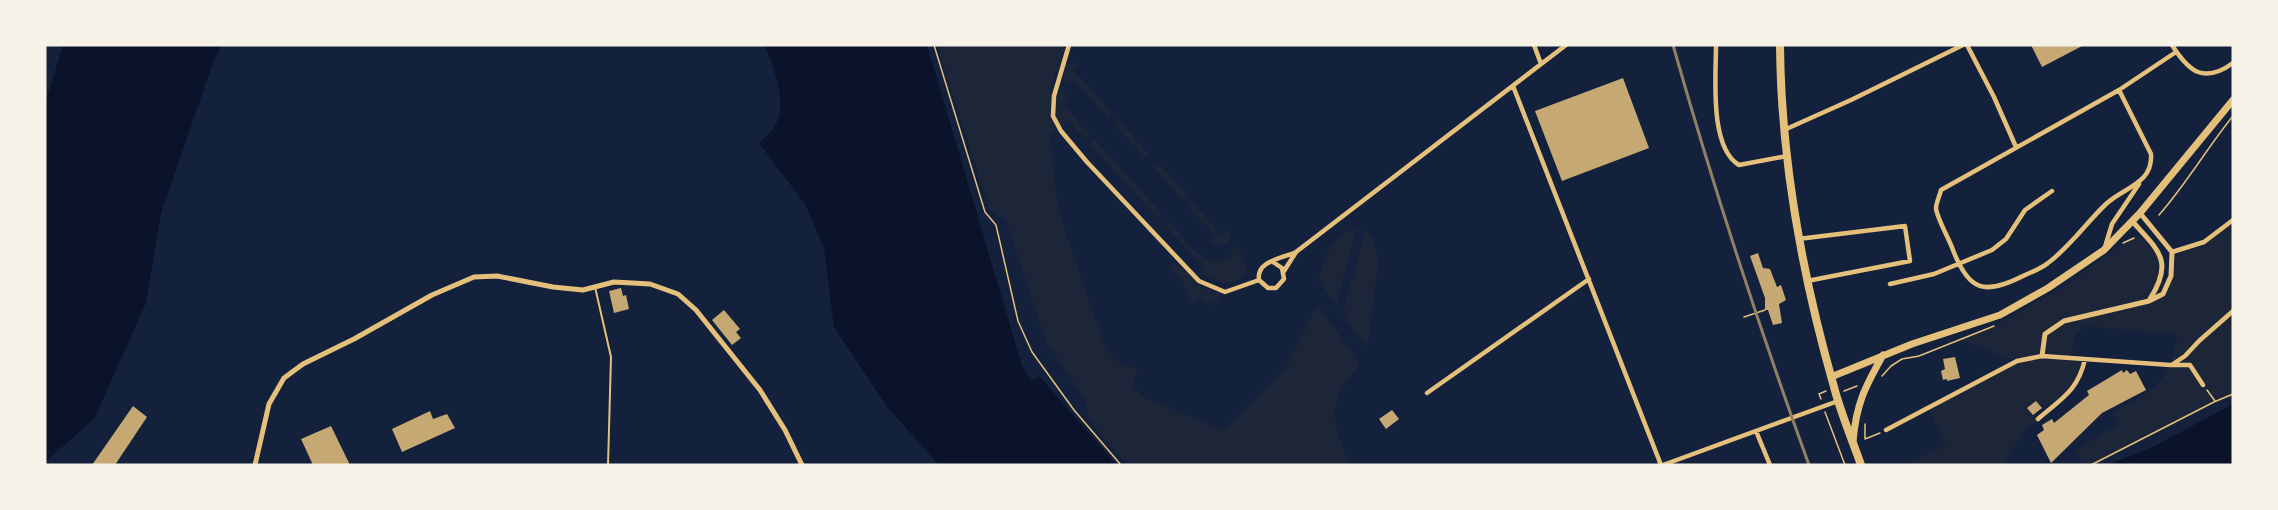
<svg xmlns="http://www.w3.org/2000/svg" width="2278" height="510" font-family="Barlow,sans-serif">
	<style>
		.green { fill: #1d2539 }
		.water { fill: #0b132b }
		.building { fill: #c6a872 }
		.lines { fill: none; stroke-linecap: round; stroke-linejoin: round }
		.path { stroke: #e5c07b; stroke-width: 1.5 }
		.service { stroke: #e5c07b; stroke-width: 2 }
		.minor { stroke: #e5c07b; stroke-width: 4.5 }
		.tertiary { stroke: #e5c07b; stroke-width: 5 }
		.primary { stroke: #e5c07b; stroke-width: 7 }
		.trunk { stroke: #e5c07b; stroke-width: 8 }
		.rail { stroke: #918062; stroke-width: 3 }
	</style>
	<rect width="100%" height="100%" fill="#14213d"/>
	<!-- green -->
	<path class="green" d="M937,45H1065C1055,78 1043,98 1055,132L1050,134L1056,193L1062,222L1105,346C1112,358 1124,368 1138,368L1133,386L1143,397L1224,430L1285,370L1317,305L1354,354L1360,365C1324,404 1333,420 1349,465H1134L1121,457L1101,436L1089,417L1086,400L1046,342L1005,218L998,217L989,209Z
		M1072,62H1075L1079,65L1073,70L1112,113L1108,117L1074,80L1068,84L1063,78L1066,65Z
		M1061,91L1069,99L1064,105L1090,135L1085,139L1069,121L1062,126C1054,114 1056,106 1058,92Z
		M1118,119L1149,154L1145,158L1114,123Z
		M1095,140L1164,216L1159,219L1090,144Z
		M1158,163L1187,194L1182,199L1151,164Z
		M1191,200L1222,235L1229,231L1230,237L1227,243L1216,246L1209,241L1215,236L1186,205Z
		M1169,222C1186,240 1206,274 1233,256L1231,252L1234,248L1240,247L1243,262L1247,264C1245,291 1214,285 1200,271L1204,267L1165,226Z
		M2230,223L2233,226V394L2214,402L2091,465H2084L2075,451L2119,424L2113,412C2159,386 2165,388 2178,335L2084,326L2074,337L2071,358L2085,359L2069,392L2042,408L2036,401L2027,408L2038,419L2024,431L2004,465H1906L1946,445L1928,408L2016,361L1960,340L1989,329L2044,298L2071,282L2123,243L2142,233L2154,246L2163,266L2150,299L2163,294L2171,277L2172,252L2204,242Z
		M1357,228L1336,305L1318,280C1326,255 1329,236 1357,228Z
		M1365,229L1373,240L1379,259L1367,348L1343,314Z
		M1174,263C1183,265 1196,283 1205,290L1207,288L1221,294L1213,307L1209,300L1205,303L1200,297L1192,303L1179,274L1173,275L1171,267Z"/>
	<!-- water -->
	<path class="water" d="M63,45H222L214,60L161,213L146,303L94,419L45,462V104Z
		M765,45H927L1023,369L1032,381L1039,376L1117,465H939L888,408L834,327L824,248L805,204L759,143C763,139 769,134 773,129C790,104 774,70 765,45Z
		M2233,404V465H2107L2151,448Z"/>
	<!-- building -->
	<path class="building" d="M2031,45H2084L2042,67Z
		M1623,78L1649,148L1562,181L1535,111Z
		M1758,253L1763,268L1770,269L1777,287L1781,285L1786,300L1779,304L1782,323L1773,325L1768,310H1765V298L1750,256Z
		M621,288L623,296L626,295L629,309L614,313L609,291Z
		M724,310L740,329L736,332L741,338L732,345L712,320Z
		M1955,357L1960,378L1947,381V379L1943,380L1941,371L1945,369L1943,359Z
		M2122,370L2123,373L2127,370L2130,374L2136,371L2146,390L2102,413L2051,463L2037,435L2044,430L2042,425L2052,419L2054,423L2089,395L2087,391Z
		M2036,401L2042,408L2033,415L2027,408Z
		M133,406L147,417L115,465H92Z
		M1392,410L1399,419L1386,429L1379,419Z
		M430,411L433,419L447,414L455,428L402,452L392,429Z
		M331,426L350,465H313L301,439Z"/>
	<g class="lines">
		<!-- path -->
		<path class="path" d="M934,45L985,212L996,225L1018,321L1032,352L1074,410L1121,465
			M2159,215C2187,183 2207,148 2233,116
			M2123,243L2134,238
			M1744,317L1765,310
			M1882,376L1891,366L1902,359L1919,356L1994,326
			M2207,390L2215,401
			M1844,391L1857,386
			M1821,399L1819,394L1826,391
			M1825,412L1845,465
			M1865,424V439L1880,433
			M2091,465L2214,402L2233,394"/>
		<!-- service -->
		<path class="service" d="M595,287L611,357L608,465"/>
		<!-- minor -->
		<path class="minor" d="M1069,45L1054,96L1053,116L1061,131L1087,162L1199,281L1225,292L1259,280
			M1534,45L1541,64
			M1716,45C1716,76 1709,147 1739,165L1787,156
			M1967,45L1994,97L2016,147
			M2172,45C2189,72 2204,84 2233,63
			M1513,86L1661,465
			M2119,90L2151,154C2153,184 2124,187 2106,204C2086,223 2070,247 2048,263C2041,269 2031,272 2023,276C1985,295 1969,292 1953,250C1950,241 1936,216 1936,208C1936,203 1940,195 1941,190L2119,90L2176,52
			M1784,130L1851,100L1963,45
			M1798,239L1905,226L1910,261L1807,281
			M2105,247L2112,224L2139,184
			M2172,252L2204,242L2233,220
			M1273,262L1282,268L1284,279L1276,288H1268L1259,280C1256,261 1281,259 1296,252L1566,45
			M1284,271L1296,252
			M1890,284L1934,274L1992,250L2006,239L2025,210L2052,191
			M2173,364L2185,356L2199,341L2233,311
			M1427,393L1589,279
			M2038,419C2061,399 2078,391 2085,359
			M1886,430L2017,361L2042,356L2170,365H2190L2203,385
			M1756,431L1770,465
			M1663,465L1838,401"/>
		<!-- tertiary -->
		<path class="tertiary" d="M2132,221C2159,251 2174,261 2150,299
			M2042,356L2045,334L2064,321L2149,301L2163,294L2171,276L2172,252L2140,213
			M255,465L269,404L284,378L303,364L354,339L432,295L474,277L497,276L553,287L583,290L614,282L650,284L678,294L696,310L760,390L785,430L802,465"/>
		<!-- primary -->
		<path class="primary" d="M1831,377L1912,344L2000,315L2048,288L2104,250L2140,213L2233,100
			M1853,442C1856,404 1865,387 1883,355"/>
		<!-- trunk -->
		<path class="trunk" d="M1780,45C1781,162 1802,275 1834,387C1841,414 1852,439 1861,465"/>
		<!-- rail -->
		<path class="rail" d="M1673,45C1713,186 1759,327 1809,465"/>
	</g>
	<!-- border -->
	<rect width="2278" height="510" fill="none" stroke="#f6f1e7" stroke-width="93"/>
</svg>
